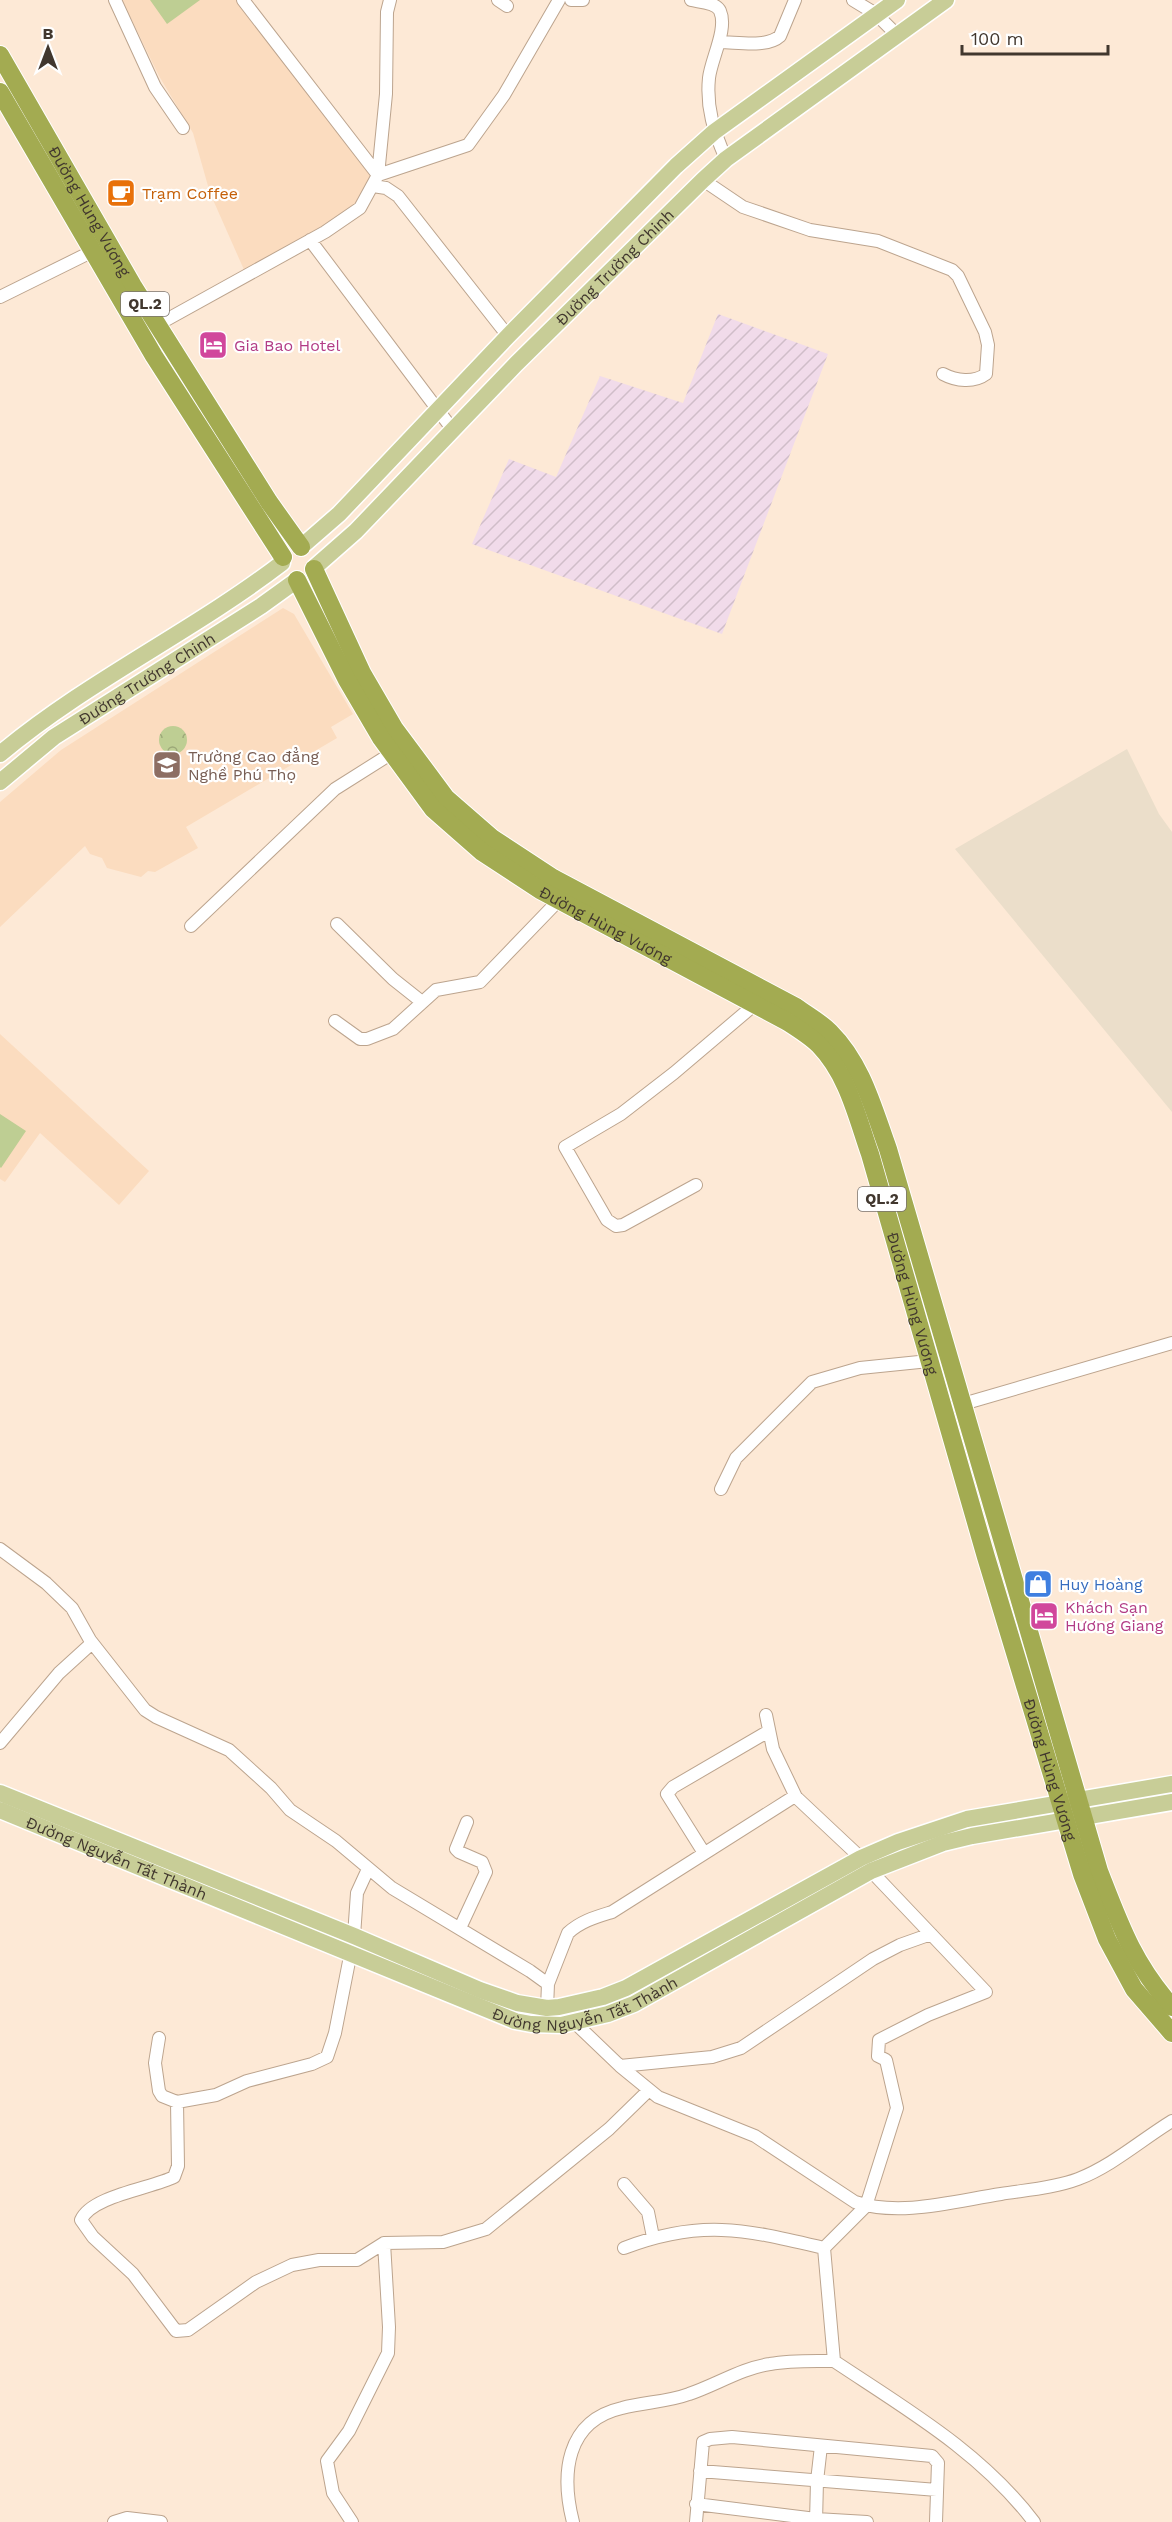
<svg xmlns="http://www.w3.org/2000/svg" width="1172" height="2522" font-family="'Work Sans',sans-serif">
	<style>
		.built { fill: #fbdcbf }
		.industrial { fill: url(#industrial-furrows) }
		.medical { fill: #ebdeca }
		.forest { fill: url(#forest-crowns) }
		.garden { fill: #bece93 }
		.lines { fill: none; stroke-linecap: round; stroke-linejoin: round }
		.minor-casing { stroke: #bca48e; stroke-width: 14 }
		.major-casing { stroke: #fff; stroke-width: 19 }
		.highway-casing { stroke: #fff; stroke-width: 20 }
		.minor { stroke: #fff; stroke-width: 12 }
		.major { stroke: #c8cd97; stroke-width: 16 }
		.highway { stroke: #a3ab51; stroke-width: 18 }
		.labels { text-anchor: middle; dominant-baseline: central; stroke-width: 4.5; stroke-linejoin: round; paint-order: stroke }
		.shield { fill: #fff; stroke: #7a736d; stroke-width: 1.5 }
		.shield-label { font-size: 15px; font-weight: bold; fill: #41372e }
		.food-label { font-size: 16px; fill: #c56008; stroke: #fff; text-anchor: start }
		.street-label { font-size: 16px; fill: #41372e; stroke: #fff }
		.hotel-label { font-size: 16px; fill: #b23c85; stroke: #fff; text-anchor: start }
		.education-label { font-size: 16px; fill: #785e54; stroke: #fff; text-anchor: start }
		.shop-label { font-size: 16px; fill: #366cbe; stroke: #fff; text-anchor: start }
	</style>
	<defs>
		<pattern id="industrial-furrows" width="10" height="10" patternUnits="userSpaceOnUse" patternTransform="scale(1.5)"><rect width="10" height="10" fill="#f1dbea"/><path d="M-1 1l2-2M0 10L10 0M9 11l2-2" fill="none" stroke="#d0bdc9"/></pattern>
		<pattern id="forest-crowns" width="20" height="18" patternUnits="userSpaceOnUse" patternTransform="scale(1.5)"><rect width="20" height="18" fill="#bece93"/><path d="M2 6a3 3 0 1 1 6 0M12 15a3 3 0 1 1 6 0" fill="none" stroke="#9ca878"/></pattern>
	</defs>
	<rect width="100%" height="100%" fill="#fde9d6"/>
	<!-- built -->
	<path class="built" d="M122,0H237L374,177L352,212L245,272L210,193L193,133L159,76Z
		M283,608L294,614L353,714L331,727L337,738L186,827L198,848L155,872L148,871L141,877L107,868L102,858L90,854L85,846L0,927V802L61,750Z
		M0,1034L149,1171L119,1205L40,1133L5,1182L0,1179Z"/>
	<!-- industrial -->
	<path class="industrial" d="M718,314L828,354L722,634L472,544L509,459L556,477L600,376L683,403Z"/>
	<!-- medical -->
	<path class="medical" d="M1127,749L1159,814L1172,832V1112L955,849Z"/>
	<!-- forest -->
	<path class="forest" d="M159 740a14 14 0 1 1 28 0a14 14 0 1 1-28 0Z"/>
	<!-- garden -->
	<path class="garden" d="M150,0H200L167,24Z
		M0,1114L26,1131L1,1168L0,1167Z"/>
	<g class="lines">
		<!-- minor casing -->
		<g class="minor-casing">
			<path id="minor" d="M115,0L155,87L183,128
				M243,0L378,175L468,145L504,95L559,0
				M498,0L507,6
				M571,0H583
				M691,0C699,2 716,2 720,11C728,29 711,59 709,78C706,108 714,132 726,159
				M853,0L876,14L896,34
				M720,42C737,42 767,48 780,36L795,0
				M703,180L743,207L810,230L878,241L952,270L958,276L985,332L988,345L986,374C974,383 956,381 943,374
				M373,186L386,188L398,196L508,336
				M310,240L453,430
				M0,297L93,251
				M157,325L325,232L360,208L378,175L386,94L387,12L390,0
				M337,924L393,979L422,1002
				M191,926L335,789L392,753
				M335,1021L360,1039H367L393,1029L436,990L480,982L559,900
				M696,1185L623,1225L616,1226L607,1220L565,1147L621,1114L674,1073L760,1000
				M956,1406L1172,1343
				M721,1489L736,1458L812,1382L860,1368L929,1361
				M0,1549L46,1583L72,1608L90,1640L145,1710L156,1717L229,1750L271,1788L290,1810L336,1841L392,1888L530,1971L548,1984
				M766,1715L773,1749L796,1797L861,1858
				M0,1743L59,1673L92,1643
				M704,1853L667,1794L673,1787L769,1731
				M871,1871L986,1992L928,2015L879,2040L878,2056L886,2060L897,2108L866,2206L824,2248L834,2361C906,2409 981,2452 1034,2522
				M460,1928L486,1872L482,1862L459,1852L456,1849L467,1822
				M547,2008L548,1984L568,1933C581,1921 596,1917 612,1912L795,1796
				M574,2022L620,2066L658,2097L755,2136L855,2202C900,2217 955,2201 1001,2194C1026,2190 1054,2188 1078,2179C1112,2166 1141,2140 1172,2121
				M159,2038L155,2063L159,2091L162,2096L177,2102L216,2095L247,2081L312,2064L327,2057L335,2033L354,1936L357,1893L368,1869
				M620,2066L712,2057L741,2048L873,1959L900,1945L931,1934
				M177,2102L178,2166L174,2177C152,2188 91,2196 81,2220L93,2237L133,2274L176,2331L188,2330L256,2282L292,2265L319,2260H357L384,2243L443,2242L486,2229L609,2129L648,2091
				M624,2184L648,2212L653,2237
				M624,2248C702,2218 747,2230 824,2248
				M700,2471L937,2490
				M696,2504L816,2519L867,2522
				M114,2522L127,2518L161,2522
				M352,2522L333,2493L327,2461L349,2431L388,2353L389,2327L384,2243
				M573,2522C561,2475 565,2421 622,2408C644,2402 668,2402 689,2394C716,2385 742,2368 770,2364C791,2360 813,2361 834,2361
				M696,2522L703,2442L710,2439L732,2437L932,2456L938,2463L936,2522
				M816,2522L817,2481L821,2446"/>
		</g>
		<!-- major casing -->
		<g class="major-casing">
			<g id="major">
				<path d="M301,547L339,514L508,336L676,166L714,132L897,0"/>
				<path id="s1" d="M315,567L356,531L516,364L703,180L726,159L946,0"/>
				<path d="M0,754C87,681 192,632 282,563"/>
				<path id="s2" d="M0,782L54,737L261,606L297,580"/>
				<path d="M0,1793L354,1936L480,1990L517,2003L547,2008L559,2007L603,1997L626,1988L861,1858L898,1842L967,1819L1172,1784"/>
				<path id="s3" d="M0,1810L515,2021L531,2024L561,2025L608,2014L634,2004L871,1871L943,1843L972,1836L1172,1802"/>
			</g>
		</g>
		<!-- highway casing -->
		<g class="highway-casing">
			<g id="highway">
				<path id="s4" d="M0,55L133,286L269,502L301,547"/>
				<path d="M0,92L154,356L283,557"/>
				<path d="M314,569L362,673L394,728L446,798L492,838L553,878L796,1007C807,1015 820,1022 830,1032C862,1064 873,1108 888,1149L1099,1871C1120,1925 1133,1963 1172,2007"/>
				<path id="s5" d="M297,580L347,680L381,738L433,809L482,852L540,890L786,1021C797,1028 810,1036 819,1045C848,1075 857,1117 870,1154L986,1557L1082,1874L1107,1939L1134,1989L1172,2033"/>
			</g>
		</g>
		<!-- minor -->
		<use href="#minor" class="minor"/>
		<!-- major -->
		<use href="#major" class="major"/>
		<!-- highway -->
		<use href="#highway" class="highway"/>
	</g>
	<!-- icons -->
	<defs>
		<g id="cafe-square" transform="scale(1.5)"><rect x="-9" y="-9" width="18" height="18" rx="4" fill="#e8710a" stroke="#fff"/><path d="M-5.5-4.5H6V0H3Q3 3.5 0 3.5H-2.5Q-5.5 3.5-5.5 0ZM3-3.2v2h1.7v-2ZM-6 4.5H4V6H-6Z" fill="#fff"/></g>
		<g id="hotel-square" transform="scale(1.5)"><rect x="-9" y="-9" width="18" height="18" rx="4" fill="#d1479c" stroke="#fff"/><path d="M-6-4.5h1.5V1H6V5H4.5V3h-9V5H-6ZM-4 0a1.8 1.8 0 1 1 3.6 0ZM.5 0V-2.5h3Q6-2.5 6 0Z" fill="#fff"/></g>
		<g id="university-square" transform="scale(1.5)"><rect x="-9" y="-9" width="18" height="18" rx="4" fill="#8d6e63" stroke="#fff"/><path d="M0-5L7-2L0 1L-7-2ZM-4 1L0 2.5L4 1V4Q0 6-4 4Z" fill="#fff"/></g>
		<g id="shop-square" transform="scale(1.5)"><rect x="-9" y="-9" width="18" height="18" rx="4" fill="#3f7fe0" stroke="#fff"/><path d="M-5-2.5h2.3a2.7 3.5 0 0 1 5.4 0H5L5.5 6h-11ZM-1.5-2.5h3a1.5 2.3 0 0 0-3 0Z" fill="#fff"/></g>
	</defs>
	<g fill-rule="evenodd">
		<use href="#cafe-square" x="121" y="193"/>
		<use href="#hotel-square" x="213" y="345"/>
		<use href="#university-square" x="167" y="765"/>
		<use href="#shop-square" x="1038" y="1584"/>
		<use href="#hotel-square" x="1044" y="1616"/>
	</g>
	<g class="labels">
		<!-- shield labels -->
		<g class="shield">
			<rect x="121" y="292" width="48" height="24" rx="4.5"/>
			<rect x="858" y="1187" width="48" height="24" rx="4.5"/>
		</g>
		<g class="shield-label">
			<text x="145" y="304">QL.2</text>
			<text x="882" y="1199">QL.2</text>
		</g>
		<!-- food labels -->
		<g class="food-label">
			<text x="142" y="193">Trạm Coffee</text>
		</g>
		<!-- street labels -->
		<g class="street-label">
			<text stroke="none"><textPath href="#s4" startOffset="180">Đường Hùng Vương</textPath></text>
			<text stroke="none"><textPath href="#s1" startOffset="424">Đường Trường Chinh</textPath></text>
			<text stroke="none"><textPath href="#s2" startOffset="180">Đường Trường Chinh</textPath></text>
			<text stroke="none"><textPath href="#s5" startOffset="476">Đường Hùng Vương</textPath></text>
			<text stroke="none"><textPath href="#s5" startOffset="998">Đường Hùng Vương</textPath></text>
			<text stroke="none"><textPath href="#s5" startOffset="1484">Đường Hùng Vương</textPath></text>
			<text stroke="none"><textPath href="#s3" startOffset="126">Đường Nguyễn Tất Thành</textPath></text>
			<text stroke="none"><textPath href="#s3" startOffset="630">Đường Nguyễn Tất Thành</textPath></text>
		</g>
		<!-- hotel labels -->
		<g class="hotel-label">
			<text x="234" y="345">Gia Bao Hotel</text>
			<text x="1065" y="1607">Khách Sạn<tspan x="1065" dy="18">Hương Giang</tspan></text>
		</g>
		<!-- education labels -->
		<g class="education-label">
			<text x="188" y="756">Trường Cao đẳng<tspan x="188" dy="18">Nghề Phú Thọ</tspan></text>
		</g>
		<!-- shop labels -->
		<g class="shop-label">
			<text x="1059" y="1584">Huy Hoàng</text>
		</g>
	</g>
	<!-- north arrow -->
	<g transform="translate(48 48)" stroke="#ffffff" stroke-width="4.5" paint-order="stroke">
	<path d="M0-4.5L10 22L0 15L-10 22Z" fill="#41372e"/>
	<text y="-9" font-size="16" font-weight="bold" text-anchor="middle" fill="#41372e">B</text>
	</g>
	<!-- scale -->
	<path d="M962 45v9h146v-9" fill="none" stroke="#41372e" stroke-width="3"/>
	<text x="971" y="45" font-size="18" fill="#41372e" stroke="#ffffff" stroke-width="4.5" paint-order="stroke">100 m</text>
</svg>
